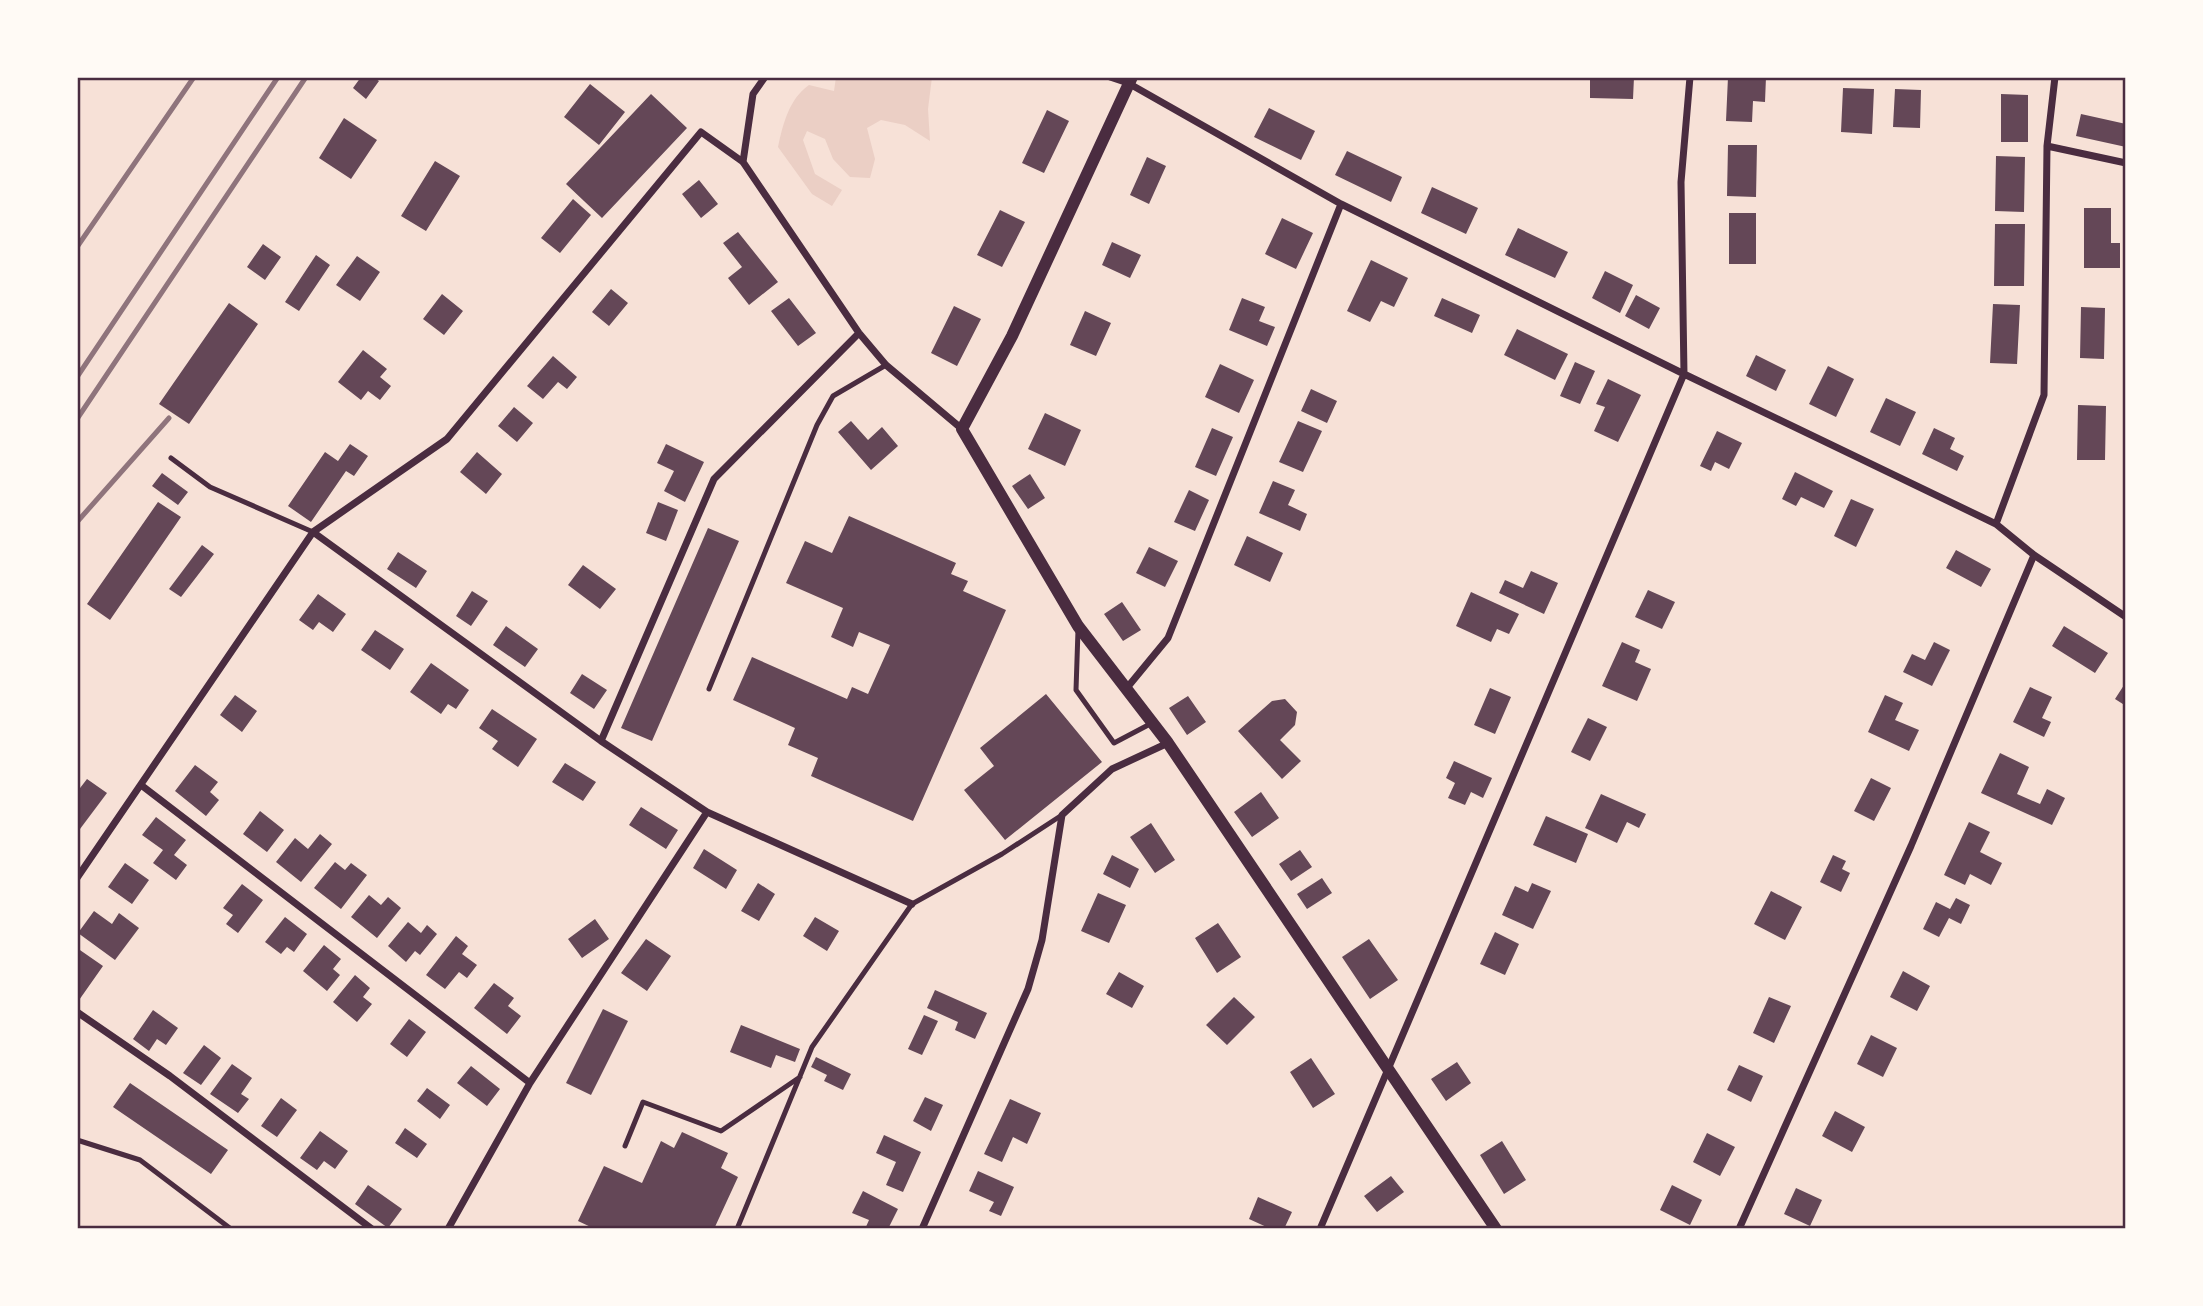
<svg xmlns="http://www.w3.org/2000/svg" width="2203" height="1306" font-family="'IBM Plex Sans',sans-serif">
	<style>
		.green { fill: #ebcfc5 }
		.building { fill: #644757 }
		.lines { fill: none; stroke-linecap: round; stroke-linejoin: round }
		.service { stroke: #4a2c40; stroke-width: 5 }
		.minor { stroke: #4a2c40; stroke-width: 7 }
		.tertiary { stroke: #4a2c40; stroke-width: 12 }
		.rail { stroke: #8f747c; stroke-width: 5 }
		.neatline { fill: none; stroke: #4a2c40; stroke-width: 2.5 }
	</style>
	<rect width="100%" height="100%" fill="#f7e1d7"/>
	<!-- green -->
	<path class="green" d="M836,77H932L928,109L930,141L905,125L881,120L867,128L875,159L870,178L850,177L833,159L825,139L807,131L803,140L815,174L842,190L832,206L812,194L778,147C783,124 789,99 809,85L834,91Z"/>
	<!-- building -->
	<path class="building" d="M361,77H373L379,81L366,99L353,88Z
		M1590,77H1634L1633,99L1590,98Z
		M1728,77H1766L1765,102L1753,101L1752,122L1726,121Z
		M590,84L625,112L599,145L564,117Z
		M1843,88L1874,89L1872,134L1841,132Z
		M1895,89L1921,90L1920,128L1893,127Z
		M651,94L687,128L602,218L566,184Z
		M2001,94L2028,95V142H2001Z
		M1269,108L1315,131L1301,160L1254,137Z
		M1047,110L1069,121L1044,173L1022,163Z
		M2081,114L2126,124V147L2076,136Z
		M344,118L377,140L351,179L319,158Z
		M1728,145H1757L1756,197L1727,196Z
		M1347,151L1402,177L1391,202L1335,175Z
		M1996,156L2025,157L2024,212L1995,211Z
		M1147,157L1166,166L1149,204L1130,195Z
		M435,161L460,176L426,231L401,216Z
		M699,180L718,204L701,218L682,194Z
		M1432,187L1478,208L1466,234L1421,213Z
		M573,199L591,215L560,253L541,238Z
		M2084,208H2111V243H2120V268H2084Z
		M1000,210L1025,222L1002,267L977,255Z
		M1729,213H1756V264H1729Z
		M1282,218L1313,233L1296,269L1265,254Z
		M1995,224H2025L2024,286H1994Z
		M1518,228L1568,252L1555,278L1505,255Z
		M738,232L778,282L749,305L728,278L742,267L723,243Z
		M1112,242L1141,255L1130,278L1102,265Z
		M263,244L281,257L265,280L247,267Z
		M316,255L330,265L299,311L285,302Z
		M357,256L380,272L360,301L336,285Z
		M1371,260L1408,278L1394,307L1381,301L1370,322L1347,311Z
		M1605,271L1633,285L1620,313L1592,298Z
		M611,289L628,303L609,326L592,312Z
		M442,294L463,311L444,335L423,319Z
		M1636,295L1660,308L1649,329L1625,316Z
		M789,298L816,333L798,346L771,311Z
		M1242,298L1265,307L1259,321L1275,327L1267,346L1229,330Z
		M1442,298L1480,315L1472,333L1434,316Z
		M229,303L258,324L189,424L159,404Z
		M1993,304L2020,305L2017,364L1990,363Z
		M954,306L981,319L957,366L931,353Z
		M2081,307L2105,308L2104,359L2080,358Z
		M1085,311L1111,323L1096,356L1070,345Z
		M1517,329L1568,354L1555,380L1504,355Z
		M363,350L387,369L380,377L391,386L380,400L368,391L361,400L338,382Z
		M1756,355L1786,370L1776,391L1746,376Z
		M553,356L577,377L567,389L558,382L543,399L527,386Z
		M1575,362L1595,371L1580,404L1560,396Z
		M1220,364L1254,380L1239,413L1205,397Z
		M1828,366L1854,379L1836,417L1809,404Z
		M1608,379L1641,395L1618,442L1594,431L1605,407L1596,404Z
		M1311,389L1337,401L1327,423L1301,411Z
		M1886,398L1916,412L1900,446L1870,432Z
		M2078,405L2106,406L2105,460H2077Z
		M514,407L533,423L517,442L498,426Z
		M1045,413L1081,430L1065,466L1028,449Z
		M851,421L868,440L882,427L898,446L871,470L838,432Z
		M1298,421L1322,431L1303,472L1279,462Z
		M1212,428L1233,437L1216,476L1195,467Z
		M1934,428L1955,438L1950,449L1964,456L1957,471L1922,454Z
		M1717,431L1742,443L1729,469L1715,462L1711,471L1700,466Z
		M350,444L368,456L354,476L346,471L311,522L288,506L325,452L338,461Z
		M666,444L704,462L685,502L664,491L674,471L657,463Z
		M477,452L502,474L486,494L460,472Z
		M1795,472L1833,491L1824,508L1801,497L1796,506L1782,499Z
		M162,473L188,492L178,505L152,486Z
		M1030,474L1045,498L1028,509L1012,486Z
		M1273,481L1295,490L1288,505L1307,514L1300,531L1259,513Z
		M1189,490L1209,500L1195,531L1174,522Z
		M1851,499L1874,509L1856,547L1834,536Z
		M158,502L181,517L110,620L87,604Z
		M658,502L678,510L666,541L646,533Z
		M849,516L956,563L951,574L968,581L963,591L1006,610L913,821L811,776L818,758L788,745L795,728L733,700L752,657L847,699L852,687L868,694L890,645L859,632L853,647L831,637L843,608L786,583L805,541L832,553Z
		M708,528L739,541L652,741L621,728Z
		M1247,536L1283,553L1270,582L1234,565Z
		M202,545L214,554L181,597L169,589Z
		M1149,547L1178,561L1165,587L1136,573Z
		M1956,550L1991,569L1981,587L1946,568Z
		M398,552L427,571L416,588L387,569Z
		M583,565L616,589L600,609L568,585Z
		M1531,571L1558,583L1544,614L1499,593L1505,580L1523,588Z
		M1648,590L1675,602L1662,629L1635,617Z
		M472,591L488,601L471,626L456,616Z
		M1471,592L1519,614L1509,634L1497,629L1491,642L1456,626Z
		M318,594L346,614L333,632L319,622L313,630L299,620Z
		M1122,602L1141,630L1123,641L1104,614Z
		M506,626L538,649L525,667L493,645Z
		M2064,626L2108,653L2095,673L2052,646Z
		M375,630L404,649L390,670L361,650Z
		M1622,642L1640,650L1635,662L1651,669L1637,701L1602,686Z
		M1934,642L1950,650L1932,686L1903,672L1912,654L1925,660Z
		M431,663L469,690L456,709L448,704L441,714L410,692Z
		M582,674L607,690L594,709L570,693Z
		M2126,682V706L2115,699Z
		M2030,687L2052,697L2042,718L2051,722L2044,737L2013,722Z
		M1490,688L1511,697L1495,734L1474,725Z
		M1046,694L1102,762L1005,840L964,790L994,766L980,748Z
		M235,695L257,711L242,732L220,715Z
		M1885,695L1903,703L1895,720L1919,730L1909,751L1868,732Z
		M1188,696L1206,722L1187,735L1169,708Z
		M1285,699L1297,712L1295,725L1280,740L1301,761L1282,779L1238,731L1272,701Z
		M492,709L537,739L518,767L492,749L498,741L479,728Z
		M1588,718L1607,727L1590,761L1571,752Z
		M2000,753L2029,767L2017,794L2040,804L2047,789L2065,798L2052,825L1981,793Z
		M1454,761L1492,778L1483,798L1471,792L1465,805L1448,798L1455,783L1446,778Z
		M565,763L596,782L583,801L552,782Z
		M195,765L218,782L210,792L219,800L206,816L175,791Z
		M1871,778L1891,788L1874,821L1854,811Z
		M87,779L107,793L77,833V792Z
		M1261,792L1279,818L1252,837L1234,812Z
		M1601,794L1646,814L1639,828L1627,822L1617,843L1585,828Z
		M641,807L678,830L666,849L629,825Z
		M260,811L284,830L267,852L243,834Z
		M1546,816L1588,834L1576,863L1533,845Z
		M156,817L186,840L174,855L187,865L176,880L153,863L163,850L142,835Z
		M1969,822L1990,832L1980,852L2002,863L1991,885L1970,874L1965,885L1944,875Z
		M1151,823L1175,860L1155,873L1130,837Z
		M320,834L332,844L301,882L276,862L295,838L308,849Z
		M704,849L737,870L726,889L693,868Z
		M1300,850L1312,867L1291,881L1279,864Z
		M1112,855L1139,869L1130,888L1103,874Z
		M1833,855L1846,861L1842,869L1850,873L1841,892L1820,882Z
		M335,862L345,870L351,863L367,875L341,909L314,888Z
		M125,863L149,880L132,904L108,887Z
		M1322,878L1332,893L1307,909L1297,894Z
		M758,883L775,894L759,921L741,911Z
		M1532,883L1551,891L1533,929L1502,915L1515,886L1528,892Z
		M242,884L263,900L238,933L226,924L233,915L223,908Z
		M1771,891L1802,907L1785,940L1754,924Z
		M1098,893L1126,905L1109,943L1081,931Z
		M369,895L381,905L388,897L401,908L377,938L351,917Z
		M1956,898L1970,905L1961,924L1949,918L1939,937L1923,929L1936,902L1950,909Z
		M94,911L112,924L119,913L139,928L115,960L78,933Z
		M285,917L307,934L294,952L287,947L281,954L265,942Z
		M815,917L839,931L827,951L803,936Z
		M595,919L609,939L582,958L568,939Z
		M408,922L421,933L427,925L437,934L420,955L415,951L406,962L388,946Z
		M1218,923L1241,957L1217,973L1195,938Z
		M1495,932L1519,944L1505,975L1480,964Z
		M456,936L468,946L462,954L477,965L467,978L459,972L445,989L426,975Z
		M646,939L671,956L647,991L621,973Z
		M1369,939L1398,980L1370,999L1342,957Z
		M324,945L341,959L333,969L340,975L327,991L303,971Z
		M77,948L103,966L77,1003Z
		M1903,971L1930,986L1917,1011L1890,997Z
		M1119,972L1144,986L1132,1008L1106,994Z
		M355,975L370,988L363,997L372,1004L357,1022L333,1002Z
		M494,983L514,998L508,1006L521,1016L507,1034L474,1008Z
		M935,990L987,1013L975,1039L955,1030L958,1022L927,1008Z
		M1234,997L1255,1017L1227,1045L1206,1025Z
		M1769,997L1791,1006L1774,1043L1753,1033Z
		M603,1009L628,1021L591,1095L566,1083Z
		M153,1010L178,1028L166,1045L157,1039L149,1051L133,1039Z
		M924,1015L938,1021L922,1055L908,1049Z
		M409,1019L426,1032L407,1057L390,1044Z
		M741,1025L800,1049L795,1062L776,1055L771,1068L730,1052Z
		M1871,1035L1897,1048L1883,1077L1857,1064Z
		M204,1045L221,1058L201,1085L183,1073Z
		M816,1057L851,1074L843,1090L824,1081L827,1075L811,1067Z
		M1311,1058L1335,1094L1313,1108L1290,1072Z
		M1457,1062L1471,1083L1446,1101L1431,1079Z
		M232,1064L252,1078L241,1094L249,1099L238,1113L210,1094Z
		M1739,1065L1763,1076L1751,1102L1727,1090Z
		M471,1066L500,1089L487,1106L457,1083Z
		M130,1083L228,1150L211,1174L113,1107Z
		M427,1088L450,1105L440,1119L417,1101Z
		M925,1097L943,1105L931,1131L913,1121Z
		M281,1098L297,1110L277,1137L261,1126Z
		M1010,1099L1041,1113L1027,1144L1013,1137L1002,1162L984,1154Z
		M1835,1111L1865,1127L1852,1152L1822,1136Z
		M405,1128L427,1144L417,1158L395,1143Z
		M320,1131L348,1151L335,1169L324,1161L317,1170L300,1158Z
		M682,1132L728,1153L721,1168L738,1177L714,1229H595L578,1221L604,1166L642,1183L661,1141L674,1148Z
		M1707,1133L1735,1147L1720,1176L1693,1162Z
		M884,1135L921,1152L903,1192L886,1185L896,1162L876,1153Z
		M1502,1141L1526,1180L1504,1194L1480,1155Z
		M978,1171L1014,1187L1001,1216L989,1211L994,1202L969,1191Z
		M1391,1176L1404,1192L1377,1212L1364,1196Z
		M368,1185L402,1209L388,1228L355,1204Z
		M1672,1185L1702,1200L1690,1225L1660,1210Z
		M1796,1188L1822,1200L1810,1226L1784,1214Z
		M863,1191L898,1209L888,1229H865L869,1220L852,1213Z
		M1258,1197L1292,1212L1284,1229H1271L1249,1219Z"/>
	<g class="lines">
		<!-- service -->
		<path class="service" d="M171,458L210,487L313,532
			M1078,630L1076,690L1114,743L1152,723
			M709,689L817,425L833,396L886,365
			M77,1140L140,1160L231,1229
			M625,1146L643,1102L721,1131L800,1077
			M737,1229L812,1047L912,904L1002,854L1062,815"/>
		<!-- minor -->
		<path class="minor" d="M1110,77L1128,83L1341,204L1684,374L1996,524L2034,555L2126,617
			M2047,146L2126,163
			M743,162L753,94L765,77
			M1996,524L2044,395L2047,146L2055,77
			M313,532L601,741L714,479L859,333
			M1126,689L1168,638L1341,204
			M601,741L707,812L912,904
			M141,785L530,1083
			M77,878L313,532L447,439L701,132L743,162L859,333L886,365L962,429
			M77,1012L170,1076L372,1229
			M448,1229L530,1083L707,812
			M922,1229L1028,989L1042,940L1062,815L1112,769L1168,743
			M1320,1229L1684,374L1681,182L1690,77
			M1739,1229L1911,846L2034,555"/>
		<!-- tertiary -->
		<path class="tertiary" d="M1132,77L1012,336L962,429L1078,626L1168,743L1496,1229"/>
		<!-- rail -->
		<path class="rail" d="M77,247L194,77
			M77,377L278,77
			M77,419L306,77
			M77,522L169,418"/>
	</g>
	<!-- border -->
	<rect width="2203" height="1306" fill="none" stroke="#fffaf5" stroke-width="158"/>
	<rect x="79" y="79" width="2045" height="1148" class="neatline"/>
</svg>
